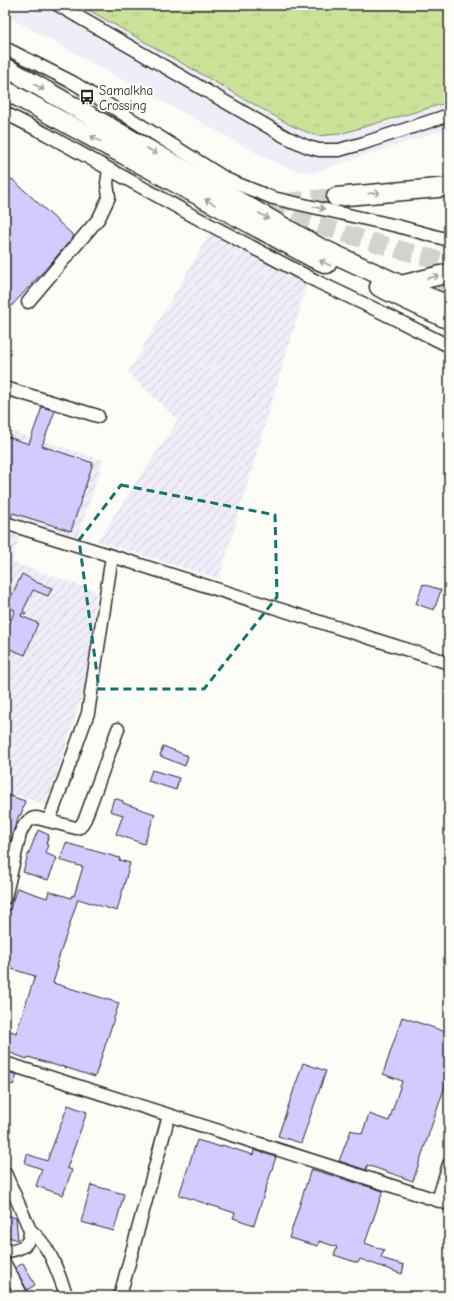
<svg xmlns="http://www.w3.org/2000/svg" width="454" height="1301" font-family="'Comic Neue',sans-serif">
	<style>
		.built { fill: #f0edf9 }
		.industrial { fill: url(#industrial-furrows) }
		.grass { fill: url(#grass-tufts); stroke: #7a8762 }
		.building { fill: #d1cbfe; stroke: #2b2b2b }
		.lines { fill: none; stroke-linecap: round; stroke-linejoin: round }
		.highway-tunnel { stroke: #d3d2ce; stroke-width: 18; stroke-dasharray: 18 9; stroke-linecap: butt }
		.minor-casing { stroke: #2b2b2b; stroke-width: 15 }
		.major-casing { stroke: #2b2b2b; stroke-width: 19 }
		.highway-casing { stroke: #2b2b2b; stroke-width: 21 }
		.minor { stroke: #fdfcf7; stroke-width: 12 }
		.major { stroke: #fdfcf7; stroke-width: 16 }
		.highway { stroke: #fdfcf7; stroke-width: 18 }
		.oneway { stroke: #9e9e9b }
		.marked { fill: none; stroke: #0f766e; stroke-width: 3; stroke-dasharray: 8 5; stroke-linejoin: round }
		.labels { text-anchor: middle; dominant-baseline: central; stroke-width: 4; stroke-linejoin: round; paint-order: stroke }
		.poi-label { font-size: 13px; fill: #2b2b2b; stroke: #fdfcf7; text-anchor: start }
	</style>
	<defs>
		<pattern id="industrial-furrows" width="10" height="10" patternUnits="userSpaceOnUse"><rect width="10" height="10" fill="#f0edf9"/><path d="M-1 1l2-2M0 10L10 0M9 11l2-2" fill="none" stroke="#cecbd6"/></pattern>
		<pattern id="grass-tufts" width="24" height="20" patternUnits="userSpaceOnUse"><rect width="24" height="20" fill="#cae399"/><path d="M3 7l-1-3M5 7V3M7 7l1-3M15 17l-1-3M17 17v-4M19 17l1-3" fill="none" stroke="#aec384"/></pattern>
	</defs>
	<rect width="100%" height="100%" fill="#fdfcf7"/>
	<filter id="ink" filterUnits="userSpaceOnUse"><feTurbulence type="fractalNoise" baseFrequency=".025" numOctaves="2"/><feDisplacementMap in="SourceGraphic" scale="8" xChannelSelector="R" yChannelSelector="G"/><feConvolveMatrix kernelMatrix="1 2 1 2 8 2 1 2 1" color-interpolation-filters="sRGB"/></filter>
	<g filter="url(#ink)">
		<!-- built -->
		<path class="built" d="M5,5H449V128L312,173L289,169L266,158L5,15Z"/>
		<!-- industrial -->
		<path class="industrial" d="M211,232L307,284L219,579L97,541L178,420L128,373Z
			M5,429L103,460L78,537L5,514Z
			M5,530L20,535L12,562L96,591L87,680L47,805L5,792Z"/>
		<!-- grass -->
		<path class="grass" d="M80,5H449V102L340,134L317,136L292,126Z"/>
		<!-- building -->
		<path class="building" d="M12,179L74,236L51,263L5,313V187Z
			M42,407L55,411L42,446L93,463L71,531L13,513L11,517L5,516V436L29,444Z
			M22,574L38,583L52,588L48,596L33,590L23,611L26,613L24,614L22,613L21,616L38,623L25,655L5,647V634L15,610L5,605V595L10,599Z
			M423,584L441,590L434,610L416,604Z
			M163,746L188,756L185,766L160,756Z
			M152,770L179,778L176,790L148,781Z
			M5,794L25,801L21,815H19L13,832L5,864Z
			M114,798L123,801V803L155,814L144,844L116,834L123,815L110,811Z
			M38,830L49,835L46,844L48,845L45,853L57,858L48,880L23,872L28,855Z
			M66,843L120,858L119,860L130,863L117,911L78,899L56,966L58,967L53,983L119,1003L95,1077L61,1066V1067L28,1057L27,1059L5,1051V1029L16,1033L35,976L5,967V926L8,914L17,888L47,898L49,891L71,898L72,895L74,896L83,867L60,860Z
			M402,1017L449,1033V1074L413,1181L367,1165L366,1170L339,1161L351,1130L362,1134L369,1114L389,1121L402,1081L383,1074Z
			M303,1063L326,1071L301,1143L278,1136Z
			M8,1072L17,1075L13,1085L5,1082Z
			M68,1105L87,1112L67,1168L72,1170L63,1195L36,1186L42,1169L25,1163L27,1154L47,1161Z
			M197,1140L221,1147L222,1145L253,1155L254,1150L276,1157L254,1225L233,1218L235,1213L179,1195Z
			M311,1169L383,1191L365,1243L384,1250L381,1258L404,1265L402,1274L360,1259L358,1263L334,1255L337,1247L319,1241L318,1246L289,1238Z
			M91,1185L124,1194L114,1231L81,1222Z
			M5,1214L16,1218L18,1240L5,1236Z
			M23,1263L35,1285L27,1290L15,1268Z"/>
		<g class="lines">
			<!-- highway-tunnel -->
			<path class="highway-tunnel" d="M5,56L195,165
				M80,141L247,236L282,245
				M221,180L261,203L317,225L386,246L449,263
				M286,202L336,197
				M411,280L449,290"/>
			<!-- minor casing -->
			<g class="minor-casing">
				<path id="minor" d="M58,5L286,137L308,147L319,150H339L364,143L449,115
					M5,48L74,83L228,180L273,198L397,226L449,240
					M5,113L46,134L197,218L316,281L381,312L449,346
					M28,302L99,218L109,197L107,183L109,169
					M5,388L98,416
					M5,523L112,556L449,663
					M49,821L88,713L112,556
					M5,898L20,834C23,826 28,818 37,818L76,828L80,827L85,819L118,729
					M5,1063L449,1204
					M5,1173L30,1230C30,1248 20,1248 5,1252
					M438,1200L449,1164
					M30,1230C52,1248 56,1270 67,1296
					M5,1264L22,1296
					M120,1296L169,1115"/>
			</g>
			<!-- major casing -->
			<g class="major-casing">
				<path id="major" d="M401,285L449,304"/>
			</g>
			<!-- highway casing -->
			<g class="highway-casing">
				<path id="highway" d="M5,67L319,247L401,285L449,273
					M5,90L313,258L327,264
					M336,197L449,187
					M379,287L449,320"/>
			</g>
			<!-- minor -->
			<use href="#minor" class="minor"/>
			<!-- major -->
			<use href="#major" class="major"/>
			<!-- highway -->
			<use href="#highway" class="highway"/>
		</g>
		<!-- one-way arrows -->
		<defs><path id="oneway-shaft" d="M-6 0H5M1.5-3L5.5 0L1.5 3" fill="none" stroke-width="1.6" stroke-linecap="round" stroke-linejoin="round"/></defs>
		<g class="oneway">
			<use href="#oneway-shaft" transform="translate(39 87) rotate(30)"/>
			<use href="#oneway-shaft" transform="translate(96 139) rotate(-151)"/>
			<use href="#oneway-shaft" transform="translate(152 151) rotate(30)"/>
			<use href="#oneway-shaft" transform="translate(374 193) rotate(-5)"/>
			<use href="#oneway-shaft" transform="translate(210 202) rotate(-151)"/>
			<use href="#oneway-shaft" transform="translate(319 208) rotate(13)"/>
			<use href="#oneway-shaft" transform="translate(264 216) rotate(30)"/>
			<use href="#oneway-shaft" transform="translate(325 263) rotate(-156)"/>
			<use href="#oneway-shaft" transform="translate(433 277) rotate(-14)"/>
		</g>
	</g>
	<!-- marked area -->
	<path class="marked" d="M121,485L275,515L277,597L204,689H99L79,540Z"/>
	<!-- icons -->
	<defs>
		<g id="bus-bare" transform="scale(1.2)"><path d="M-5-6H5V4H4V6H2V4H-2V6H-4V4H-5ZM-3.5-4V0h7V-4ZM-3.5 1.2v1.5H-2V1.2ZM2 1.2v1.5H3.5V1.2Z" fill="#2b2b2b" stroke="#fdfcf7" stroke-width="2.5" paint-order="stroke"/></g>
	</defs>
	<g fill-rule="evenodd">
		<use href="#bus-bare" x="87" y="97"/>
	</g>
	<g class="labels">
		<!-- poi labels -->
		<g class="poi-label">
			<text x="99" y="90">Samalkha<tspan x="99" dy="15">Crossing</tspan></text>
		</g>
	</g>
	<!-- margin -->
	<rect width="454" height="1301" fill="none" stroke="#fdfcf7" stroke-width="20"/>
	<rect x="10" y="10" width="434" height="1281" fill="none" stroke="#2b2b2b" stroke-width="1.5" filter="url(#ink)"/>
</svg>
